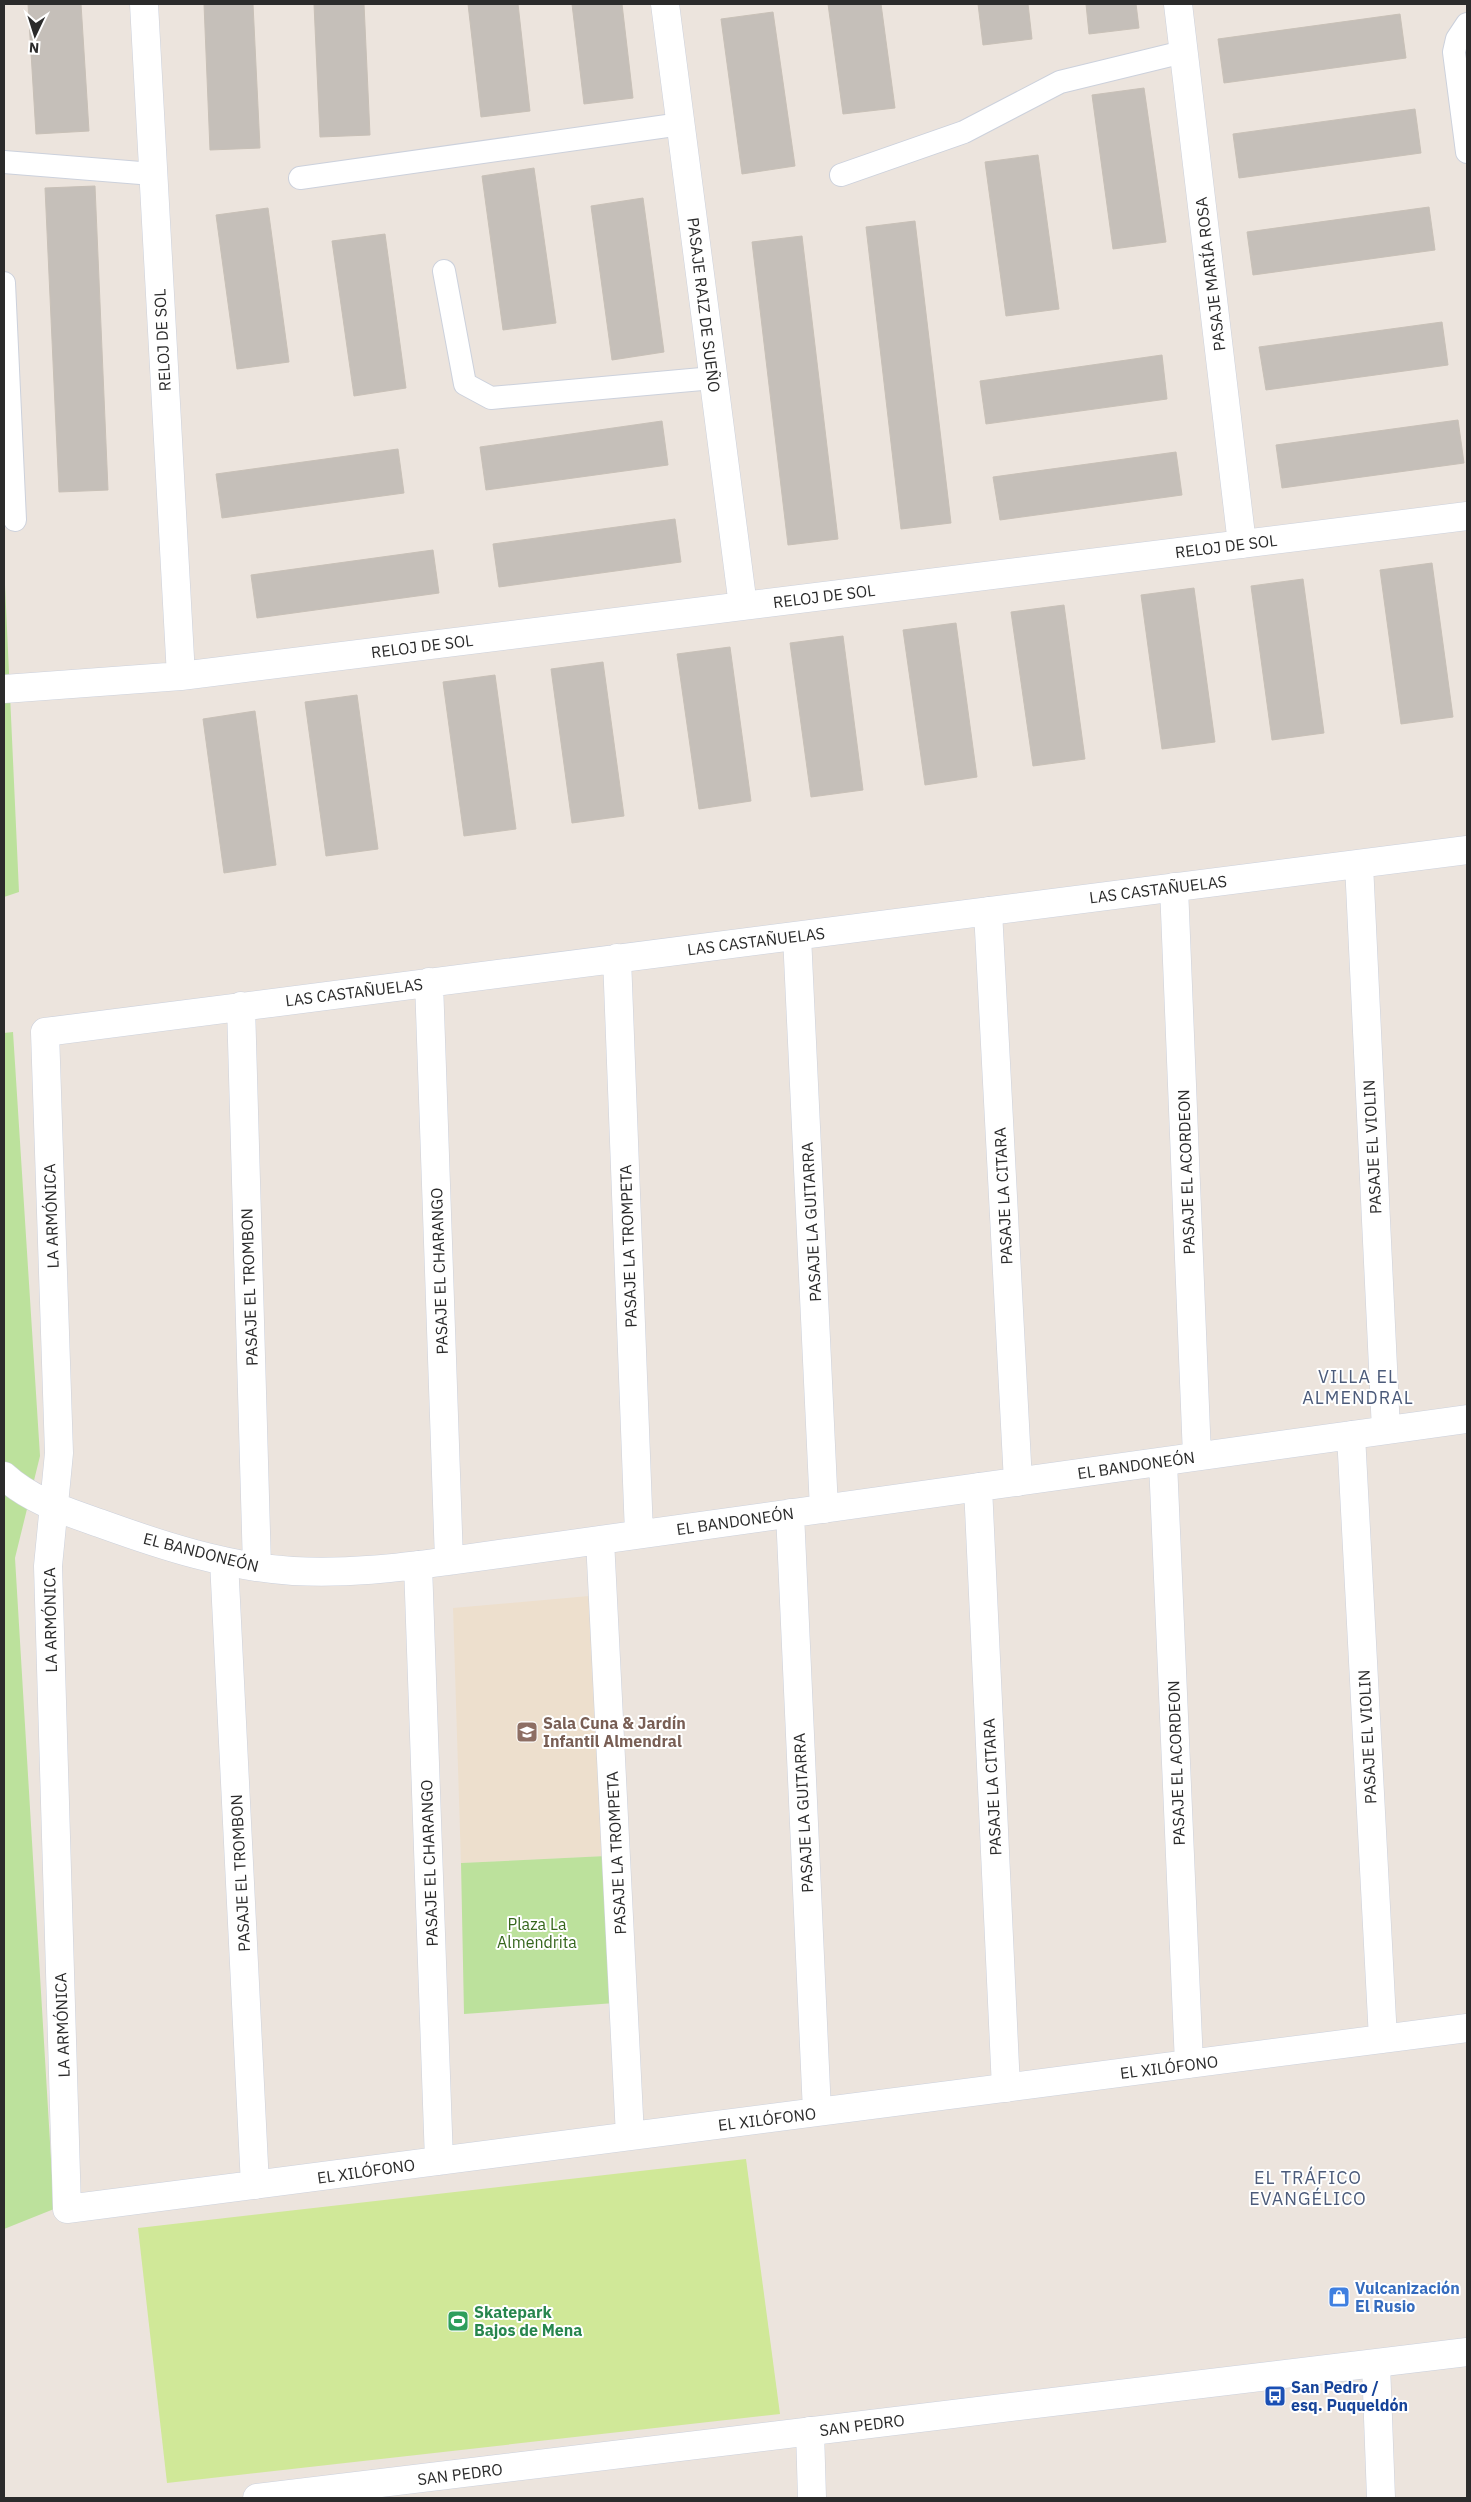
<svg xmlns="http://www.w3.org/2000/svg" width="1471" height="2502" font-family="'IBM Plex Sans',sans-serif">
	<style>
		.education { fill: #eddfcd }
		.green { fill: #bce19c }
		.pitch { fill: #d0e898 }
		.building { fill: #c5bfb9; stroke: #c8c0b7 }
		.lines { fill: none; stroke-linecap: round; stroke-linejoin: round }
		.lane-casing { stroke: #ccd1dc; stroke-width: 24 }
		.street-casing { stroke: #ccd1dc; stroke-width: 29 }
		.secondary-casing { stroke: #ccd1dc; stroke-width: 29 }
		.lane { stroke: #fff; stroke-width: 22 }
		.street { stroke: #fff; stroke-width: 28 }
		.secondary { stroke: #fff; stroke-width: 28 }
		.labels { text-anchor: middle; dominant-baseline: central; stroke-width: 4; stroke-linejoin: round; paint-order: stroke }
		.street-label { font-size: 16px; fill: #2b2b2b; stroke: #fff }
		.education-label { font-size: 16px; font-weight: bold; fill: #785e54; stroke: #fff; text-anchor: start }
		.park-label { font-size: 16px; fill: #35661c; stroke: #fff }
		.shop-label { font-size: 16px; font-weight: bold; fill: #366cbe; stroke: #fff; text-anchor: start }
		.leisure-label { font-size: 16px; font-weight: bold; fill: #27864d; stroke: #fff; text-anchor: start }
		.transit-label { font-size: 16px; font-weight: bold; fill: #164399; stroke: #fff; text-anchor: start }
		.neighbourhood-label { font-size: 18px; letter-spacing: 1px; fill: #4c5b7a; stroke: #fff }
	</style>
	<rect width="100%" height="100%" fill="#ece4dd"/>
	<!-- education -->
	<path class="education" d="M589,1596L606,1856L461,1863L453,1608Z"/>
	<!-- green -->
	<path class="green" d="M4,563L19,892L4,897Z
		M13,1032L40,1456L15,1558L54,2209L4,2229V1033Z
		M606,1856L615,2003L464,2014L461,1863Z"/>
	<!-- pitch -->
	<path class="pitch" d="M746,2159L780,2414L167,2483L138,2228Z"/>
	<!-- building -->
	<path class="building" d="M28,4H81L89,131L36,134Z
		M204,4H253L260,148L210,150Z
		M314,4H364L370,135L320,137Z
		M468,4H518L530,111L481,117Z
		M572,4H622L633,98L584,104Z
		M828,4H881L895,108L843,114Z
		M978,4H1028L1032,39L983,45Z
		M1086,4H1136L1139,28L1089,34Z
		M773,12L795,166L742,174L721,19Z
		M1400,14L1406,58L1224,83L1218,39Z
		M1144,88L1166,242L1113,249L1092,95Z
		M1415,109L1421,153L1239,178L1233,134Z
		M1038,155L1059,309L1006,316L985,162Z
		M534,168L556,323L503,330L482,176Z
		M95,186L108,490L59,492L45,188Z
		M643,198L664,352L612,360L591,206Z
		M1429,207L1435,250L1253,275L1247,232Z
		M268,208L289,362L237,369L216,215Z
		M915,221L951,523L901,529L866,227Z
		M385,234L406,388L354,396L332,241Z
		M802,236L838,539L788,545L752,242Z
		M1442,322L1448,365L1266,390L1259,347Z
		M1162,355L1167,399L986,424L980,381Z
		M1458,420L1464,463L1282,488L1276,445Z
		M662,421L668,465L486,490L480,447Z
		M398,449L404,493L222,518L216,474Z
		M1176,452L1182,495L1000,520L993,477Z
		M675,519L681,562L499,587L493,544Z
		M433,550L439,593L257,618L251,575Z
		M1432,563L1453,717L1401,724L1380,570Z
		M1303,579L1324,733L1272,740L1251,586Z
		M1194,588L1215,742L1162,749L1141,595Z
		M1064,605L1085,759L1033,766L1011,612Z
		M956,623L977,777L925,785L903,630Z
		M843,636L863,790L811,797L790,643Z
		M730,647L751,801L699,809L677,654Z
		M603,662L624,816L572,823L551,669Z
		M495,675L516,829L464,836L443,682Z
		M357,695L378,849L326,856L305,702Z
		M255,711L276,865L224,873L203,719Z"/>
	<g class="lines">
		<!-- lane casing -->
		<g class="lane-casing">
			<path id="lane" d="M1467,24L1457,39L1454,52L1467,152
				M4,162L153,174
				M841,175L964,132L1060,82L1183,52
				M300,178L681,124
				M444,271L465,384L491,398L713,378
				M4,283L15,520"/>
		</g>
		<!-- street casing -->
		<g class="street-casing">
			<path id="street" d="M144,4L181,676
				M665,4L743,606
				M1178,4L1242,544
				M4,689L181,676L1467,516
				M1467,850L45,1032L59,1453L48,1566L67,2209L1467,2028
				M1359,864L1386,1430
				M1174,887L1197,1456
				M988,911L1018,1482
				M797,936L824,1509
				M617,958L639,1534
				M429,982L449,1561
				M241,1006L257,1567
				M1351,1435L1383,2039
				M1163,1462L1189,2064
				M4,1476C31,1501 68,1512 102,1524C163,1546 228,1567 293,1571C346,1574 397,1568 449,1561L1467,1419
				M978,1487L1006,2088
				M790,1513L817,2112
				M600,1540L630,2136
				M224,1561L255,2185
				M418,1565L439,2161
				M1376,2364L1381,2498
				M810,2431L812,2498"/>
		</g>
		<!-- secondary casing -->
		<g class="secondary-casing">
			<path id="secondary" d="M257,2498L1467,2352"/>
		</g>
		<!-- lane -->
		<use href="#lane" class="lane"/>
		<!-- street -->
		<use href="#street" class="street"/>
		<!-- secondary -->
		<use href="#secondary" class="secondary"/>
	</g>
	<!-- icons -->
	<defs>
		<g id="school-square" transform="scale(1.125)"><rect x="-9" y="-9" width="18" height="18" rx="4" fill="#8d6e63" stroke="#fff"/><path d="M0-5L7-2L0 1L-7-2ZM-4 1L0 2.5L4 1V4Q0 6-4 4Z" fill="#fff"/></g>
		<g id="shop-square" transform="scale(1.125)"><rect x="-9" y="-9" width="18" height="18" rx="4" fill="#3f7fe0" stroke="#fff"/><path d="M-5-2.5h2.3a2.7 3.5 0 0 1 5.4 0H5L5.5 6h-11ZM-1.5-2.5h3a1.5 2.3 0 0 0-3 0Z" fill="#fff"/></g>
		<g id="stadium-square" transform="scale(1.125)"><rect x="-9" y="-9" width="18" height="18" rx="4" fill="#2e9e5b" stroke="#fff"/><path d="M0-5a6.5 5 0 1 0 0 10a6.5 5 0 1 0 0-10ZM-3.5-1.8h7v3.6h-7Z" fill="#fff"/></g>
		<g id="bus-square" transform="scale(1.125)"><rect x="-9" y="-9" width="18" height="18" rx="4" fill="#1a4fb4" stroke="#fff"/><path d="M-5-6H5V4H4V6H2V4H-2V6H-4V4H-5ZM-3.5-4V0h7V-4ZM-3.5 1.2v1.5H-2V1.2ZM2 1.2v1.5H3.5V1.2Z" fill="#fff"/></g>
	</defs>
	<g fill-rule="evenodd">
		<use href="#school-square" x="527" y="1732"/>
		<use href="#shop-square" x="1339" y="2297"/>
		<use href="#stadium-square" x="458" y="2321"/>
		<use href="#bus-square" x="1275" y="2396"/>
	</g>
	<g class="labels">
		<!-- street labels -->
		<g class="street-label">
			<text transform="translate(1210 274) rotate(-97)">PASAJE MARÍA ROSA</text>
			<text transform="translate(704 305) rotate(83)">PASAJE RAIZ DE SUEÑO</text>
			<text transform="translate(162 340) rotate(-93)">RELOJ DE SOL</text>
			<text transform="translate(1226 546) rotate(-7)">RELOJ DE SOL</text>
			<text transform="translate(824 596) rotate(-7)">RELOJ DE SOL</text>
			<text transform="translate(422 646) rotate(-7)">RELOJ DE SOL</text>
			<text transform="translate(1158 889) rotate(-7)">LAS CASTAÑUELAS</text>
			<text transform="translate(756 941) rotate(-7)">LAS CASTAÑUELAS</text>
			<text transform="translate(354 992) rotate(-7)">LAS CASTAÑUELAS</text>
			<text transform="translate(1372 1147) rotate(-93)">PASAJE EL VIOLIN</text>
			<text transform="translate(1186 1172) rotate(-92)">PASAJE EL ACORDEON</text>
			<text transform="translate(1003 1196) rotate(-93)">PASAJE LA CITARA</text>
			<text transform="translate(51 1216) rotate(-92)">LA ARMÓNICA</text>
			<text transform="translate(811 1222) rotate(-93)">PASAJE LA GUITARRA</text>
			<text transform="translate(628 1246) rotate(-92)">PASAJE LA TROMPETA</text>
			<text transform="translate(439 1271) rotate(-92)">PASAJE EL CHARANGO</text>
			<text transform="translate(249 1287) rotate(-92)">PASAJE EL TROMBON</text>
			<text transform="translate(1136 1465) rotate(-8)">EL BANDONEÓN</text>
			<text transform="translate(735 1521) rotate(-8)">EL BANDONEÓN</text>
			<text transform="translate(201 1552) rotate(14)">EL BANDONEÓN</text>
			<text transform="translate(50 1620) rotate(-91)">LA ARMÓNICA</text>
			<text transform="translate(1367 1737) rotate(-93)">PASAJE EL VIOLIN</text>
			<text transform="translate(1176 1763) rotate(-92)">PASAJE EL ACORDEON</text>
			<text transform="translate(992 1787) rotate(-93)">PASAJE LA CITARA</text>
			<text transform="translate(803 1813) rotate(-93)">PASAJE LA GUITARRA</text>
			<text transform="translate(616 1853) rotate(-93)">PASAJE LA TROMPETA</text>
			<text transform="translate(429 1863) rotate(-92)">PASAJE EL CHARANGO</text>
			<text transform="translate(240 1873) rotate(-93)">PASAJE EL TROMBON</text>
			<text transform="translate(62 2025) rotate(-92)">LA ARMÓNICA</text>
			<text transform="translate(1169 2067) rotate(-7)">EL XILÓFONO</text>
			<text transform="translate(767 2119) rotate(-7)">EL XILÓFONO</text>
			<text transform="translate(366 2171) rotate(-8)">EL XILÓFONO</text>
			<text transform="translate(862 2425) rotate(-7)">SAN PEDRO</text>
			<text transform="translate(460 2474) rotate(-7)">SAN PEDRO</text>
		</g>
		<!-- education labels -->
		<g class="education-label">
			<text x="543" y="1723">Sala Cuna &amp; Jardín<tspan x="543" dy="18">Infantil Almendral</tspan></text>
		</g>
		<!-- park labels -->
		<g class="park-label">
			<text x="537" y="1924">Plaza La<tspan x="537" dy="18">Almendrita</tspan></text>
		</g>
		<!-- shop labels -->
		<g class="shop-label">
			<text x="1355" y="2288">Vulcanización<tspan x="1355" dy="18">El Rusio</tspan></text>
		</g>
		<!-- leisure labels -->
		<g class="leisure-label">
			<text x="474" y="2312">Skatepark<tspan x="474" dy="18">Bajos de Mena</tspan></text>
		</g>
		<!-- transit labels -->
		<g class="transit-label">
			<text x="1291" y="2387">San Pedro /<tspan x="1291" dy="18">esq. Puqueldón</tspan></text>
		</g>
		<!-- neighbourhood labels -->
		<g class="neighbourhood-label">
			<text x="1358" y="1376">VILLA EL<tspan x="1358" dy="21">ALMENDRAL</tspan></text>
			<text x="1308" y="2177">EL TRÁFICO<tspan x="1308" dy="21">EVANGÉLICO</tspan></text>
		</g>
	</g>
	<!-- border -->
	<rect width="1471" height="2502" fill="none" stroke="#2b2b2b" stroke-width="10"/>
	<!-- north arrow -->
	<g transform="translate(35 35) rotate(184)" stroke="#ffffff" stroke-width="4" paint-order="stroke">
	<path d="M0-4L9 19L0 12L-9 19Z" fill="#2b2b2b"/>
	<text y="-8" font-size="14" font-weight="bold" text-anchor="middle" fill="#2b2b2b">N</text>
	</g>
</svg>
